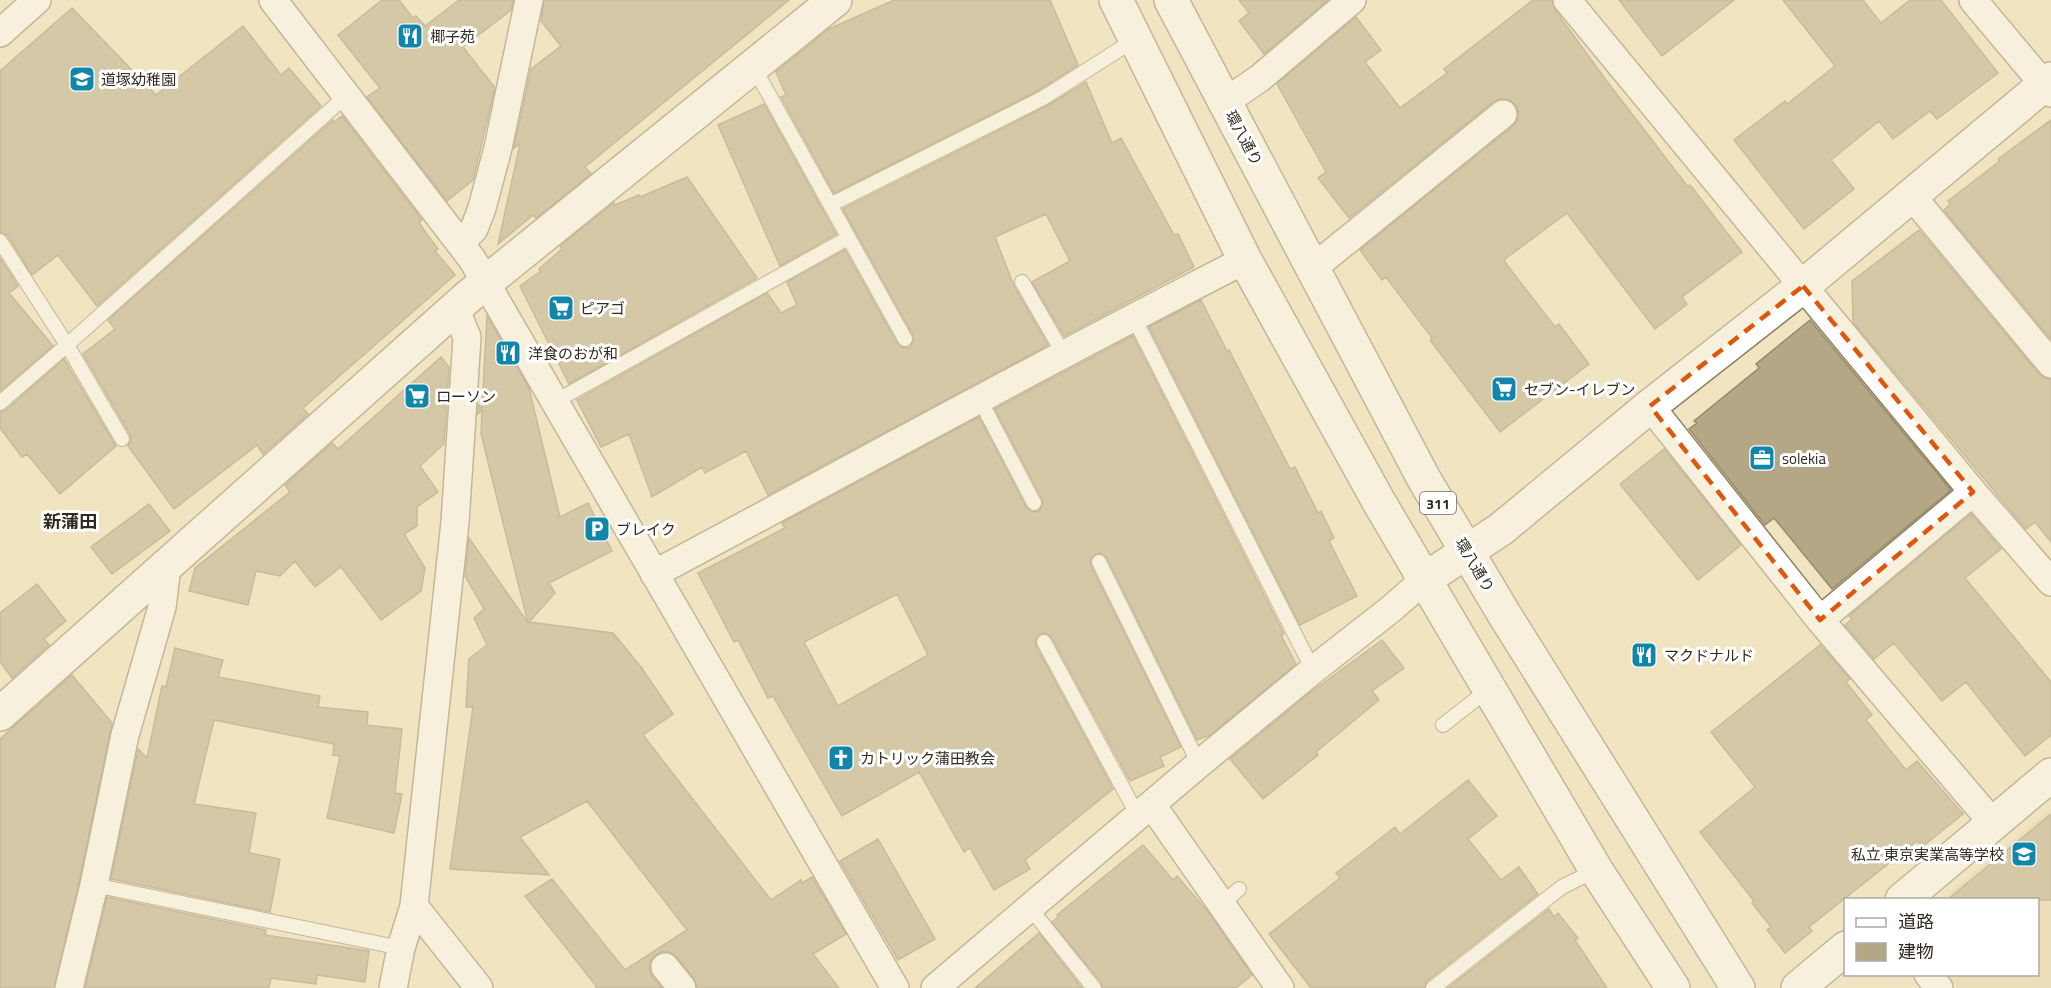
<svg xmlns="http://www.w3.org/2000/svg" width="2051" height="988" font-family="'Titillium Web','Noto Sans JP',sans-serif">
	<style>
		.built { fill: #e7d8af }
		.building { fill: #b3a786; stroke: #978b6b; stroke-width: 1.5; fill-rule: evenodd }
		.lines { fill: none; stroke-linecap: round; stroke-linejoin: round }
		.lane-casing { stroke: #8d8162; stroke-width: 16 }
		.street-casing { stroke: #8d8162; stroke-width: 30 }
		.secondary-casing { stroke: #8d8162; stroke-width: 36 }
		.primary-casing { stroke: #8d8162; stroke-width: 36 }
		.lane { stroke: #fff; stroke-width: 14 }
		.street { stroke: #fff; stroke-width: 27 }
		.secondary { stroke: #fff; stroke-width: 33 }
		.primary { stroke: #fff; stroke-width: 33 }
		.marked { fill: none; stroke: #df570d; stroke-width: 4.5; stroke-dasharray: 12 8; stroke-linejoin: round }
		.labels { text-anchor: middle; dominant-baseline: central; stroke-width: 6; stroke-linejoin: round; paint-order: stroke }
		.shield { fill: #fff; stroke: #6e6b62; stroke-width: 1.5 }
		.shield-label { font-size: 14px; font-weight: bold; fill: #302b1e }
		.poi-label { font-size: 15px; fill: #302b1e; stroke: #fff; text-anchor: start }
		.street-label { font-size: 15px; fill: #302b1e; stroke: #fff }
		.quarter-label { font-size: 18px; font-weight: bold; fill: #302b1e; stroke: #fff }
	</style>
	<rect width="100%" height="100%" fill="#f1e4c1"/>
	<!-- built -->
	<path class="built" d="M2051,808V988H1958L1947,975L2038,974V900H1941Z"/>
	<!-- building -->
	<path class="building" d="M382,0H399L413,18L416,16L425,26L459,0H513L511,10L463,47L495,88L473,180L447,201L367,97L380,88L338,35Z
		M544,0H789L585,167L591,174L536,218L533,215L498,244L520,144L514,148L531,69L561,46L541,21Z
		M894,0H1050L1078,65L1039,90L834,193L781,97L786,95L776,72L829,29Z
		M1239,0H1328L1264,54L1239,21L1249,13Z
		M1533,0H1552L1555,10L1606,80L1688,187L1690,185L1742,252L1682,297L1687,304L1655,329L1567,213L1505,259L1504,261L1555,327L1559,324L1589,364L1500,432L1430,340L1432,338L1386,277L1382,280L1360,250L1513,126L1518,119V111L1516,105L1508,99H1500L1493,102L1349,218L1318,178L1326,172L1277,84L1356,17L1381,50L1365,62L1400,108L1447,73L1444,69Z
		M1619,0H1734L1662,56Z
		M1783,0H1863L1881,23L1910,0H1941L1998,73L1937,119L1930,111L1893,139L1879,121L1831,160L1854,189L1804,229L1734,140L1785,101L1787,104L1835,66Z
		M72,8L156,95L243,26L281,75L289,68L321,106L97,306L58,255L32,275L8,236L0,232V71Z
		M1086,82L1112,143L1121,138L1174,235L1178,234L1194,267L1064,336L1032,282L1070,261L1046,214L995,237L1014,286L1048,345L768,495L746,451L705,473L702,467L652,497L629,434L601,447L577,400L767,293L781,313L797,305L787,282L845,250L897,343L904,348L910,347L914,340L913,335L843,209L1047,106Z
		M764,104L836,234L780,266L718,125Z
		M342,116L422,220L419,223L438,249L435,251L455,275L303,408L308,414L263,454L257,445L174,509L128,446L131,440L130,434L83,354L115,329L108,320L333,120L334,122Z
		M2051,120V339L1944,210L1950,204L1948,201L2000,161L1998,159Z
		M687,177L757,278L569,384L520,286L541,271L539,269L562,249L560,246L614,203L615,205L639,195L640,197Z
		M1919,230L2039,374L2045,378L2051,379V542L2035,522L2026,529L1853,322L1852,281Z
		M0,258L18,286L9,293L53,346L0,391Z
		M1201,300L1227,351L1229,350L1290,469L1295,467L1318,513L1321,511L1334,538L1329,541L1357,596L1300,625L1149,327Z
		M487,316L529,388L560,517L588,503L612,551L549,583L555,593L529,622L613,633L641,667L673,714L643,735L771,900L801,880L802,883L812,877L846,934L813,954L839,988H697L694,978L677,957L671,953L663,951L655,955L650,962L649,969L653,977L662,988H595L597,987L525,896L552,879L625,970L687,930L587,801L520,837L549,875L450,869L473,707H466L469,659L487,645L474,618L484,609L465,576L469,538L528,623L481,434L482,410L478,414V404L482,409Z
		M1810,320L1951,490L1832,589L1774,518L1765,525L1689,429L1697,423L1694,421L1759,368L1756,364Z
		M1133,336L1284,634L1281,635L1296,664L1210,735L1197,740L1107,558L1100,553L1095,554L1090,561L1091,566L1181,747L1160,757L1164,766L1130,781L1052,638L1045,633L1039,634L1035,641L1036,646L1113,789L1025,860L1030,869L994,890L970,848L964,852L919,772L842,816L773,696L768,698L738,640L734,642L698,573L785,528L782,523L979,417L1026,507L1033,512L1039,511L1043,504L1042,499L995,409ZM897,594L928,655L838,706L804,642Z
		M441,357L449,367L444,444L420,466L438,492L417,507V526L404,534L425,568L421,591L381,620L341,567L315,587L295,561L280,576L256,571L248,605L189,591L195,568L290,492L285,485L332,443L338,449Z
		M64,359L116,446L60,494L27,454L22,457L0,428V412L6,410Z
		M1664,449L1741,545L1698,580L1620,484Z
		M149,504L170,531L112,574L91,547Z
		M1971,514L2001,549L1965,578L2051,682V735L2025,756L1966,682L1942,701L1894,643L1874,659L1845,625L1852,619L1849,616Z
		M37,584L66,621L44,639L49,645L12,678L0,662V613Z
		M1382,640L1404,668L1372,691L1379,700L1316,752L1318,755L1263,799L1230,759L1311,692Z
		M1820,645L1850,679L1846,682L1872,715L1866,720L1906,770L1917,761L1963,814L1922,847L1917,841L1809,927L1812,931L1785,953L1767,930L1771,927L1752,903L1754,901L1700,832L1755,787L1711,732Z
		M175,648L223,660L218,677L320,696L318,707L368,712L367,725L402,729L395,793L402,794L394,833L327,818L340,756L333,755L334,744L214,720L194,804L256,813L249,853L280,859L270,912L111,879L138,749L147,758L162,686L166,687Z
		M72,675L112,723L79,882L54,988H0V739Z
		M1468,780L1497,816L1468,839L1501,880L1519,867L1538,894L1427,981L1424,988H1311L1269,934L1340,878L1336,873L1395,827L1400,834Z
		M2051,814V900H1947Z
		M878,839L935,939L898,960L840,861Z
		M1143,845L1173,880L1177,876L1209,913L1252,975L1236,988H1103L1101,982L1052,922L1058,917L1057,915Z
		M107,897L266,930L265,935L369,951L365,982L317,975L316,984L271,978L269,988H85Z
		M1549,909L1554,917L1558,913L1578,938L1575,940L1607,988H1448Z
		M1039,933L1082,988H975Z"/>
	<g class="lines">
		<!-- lane casing -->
		<g class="lane-casing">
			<path id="lane" d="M753,66L905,339
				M830,205L1043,98L1136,39
				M0,241L67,345L122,439
				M1022,282L1063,353
				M1133,316L1313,670
				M980,400L1034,503
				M556,401L848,238
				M0,403L67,345L346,96
				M1099,562L1199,764
				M1044,642L1138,816
				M1443,725L1489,689
				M94,885L401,948
				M1221,905L1239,889
				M1030,908L1094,988
				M1433,988L1562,887L1596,870"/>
		</g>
		<!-- street casing -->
		<g class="street-casing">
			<path id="street" d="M273,0L472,259L895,988
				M1567,0L1973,492L2051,582
				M1973,0L2051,93
				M0,33L37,0
				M1225,102L1260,78L1352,0
				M1911,195L2051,364
				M460,243L474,229L482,208L498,148L529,0
				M1313,268L1503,114
				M1650,406L1820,620L1992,822
				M654,574C851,469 1046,361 1245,260
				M1820,620L1973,492
				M1152,805L1280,988
				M414,906L479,988
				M665,967L682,988
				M1928,974L1939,988
				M69,988L94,885L125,735L162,607L167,566
				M393,988L401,948L414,906L455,522L461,431L467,337L455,308
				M935,988L1199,764L1313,670L1391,609L1424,580"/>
		</g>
		<!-- secondary casing -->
		<g class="secondary-casing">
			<path id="secondary" d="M1424,580L1501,529L1650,406L1803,286L2051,79
				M0,714L469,296L835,0
				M1902,900L2051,775
				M1798,988L1846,948"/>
		</g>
		<!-- primary casing -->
		<g class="primary-casing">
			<path id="primary" d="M1116,0L1245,260L1379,502L1596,870L1673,988
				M1171,0L1424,479L1504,614L1738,988"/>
		</g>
		<!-- lane -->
		<use href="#lane" class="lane"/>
		<!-- street -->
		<use href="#street" class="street"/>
		<!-- secondary -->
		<use href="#secondary" class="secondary"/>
		<!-- primary -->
		<use href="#primary" class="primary"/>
	</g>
	<!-- marked area -->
	<path d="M0 0H2051V988H0ZM1803,286L1973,492L1820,620L1650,406Z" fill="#f1e4c1" fill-opacity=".55" fill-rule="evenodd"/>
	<path class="marked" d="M1803,286L1973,492L1820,620L1650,406Z"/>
	<!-- icons -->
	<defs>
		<g id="restaurant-square" transform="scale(1.35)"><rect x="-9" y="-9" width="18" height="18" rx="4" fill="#1186ab" stroke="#fff"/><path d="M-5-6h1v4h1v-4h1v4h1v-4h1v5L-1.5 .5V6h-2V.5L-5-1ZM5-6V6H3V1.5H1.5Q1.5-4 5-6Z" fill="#fff"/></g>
		<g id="school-square" transform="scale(1.35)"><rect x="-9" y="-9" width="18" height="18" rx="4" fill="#1186ab" stroke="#fff"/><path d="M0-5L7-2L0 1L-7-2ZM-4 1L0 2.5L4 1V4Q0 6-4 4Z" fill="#fff"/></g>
		<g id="supermarket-square" transform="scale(1.35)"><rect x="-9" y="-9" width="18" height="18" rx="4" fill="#1186ab" stroke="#fff"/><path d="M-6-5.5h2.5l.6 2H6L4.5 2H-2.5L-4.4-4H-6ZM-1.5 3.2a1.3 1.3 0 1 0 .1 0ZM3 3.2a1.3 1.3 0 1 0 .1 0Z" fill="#fff"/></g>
		<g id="office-square" transform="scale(1.35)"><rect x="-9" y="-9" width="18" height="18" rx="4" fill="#1186ab" stroke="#fff"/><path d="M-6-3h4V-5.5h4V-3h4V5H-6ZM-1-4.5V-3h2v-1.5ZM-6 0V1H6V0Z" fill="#fff"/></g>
		<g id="parking-square" transform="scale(1.35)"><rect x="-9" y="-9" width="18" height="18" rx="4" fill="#1186ab" stroke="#fff"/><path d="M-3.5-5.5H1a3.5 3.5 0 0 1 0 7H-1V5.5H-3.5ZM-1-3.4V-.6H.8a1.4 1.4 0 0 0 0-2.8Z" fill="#fff"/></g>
		<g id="church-square" transform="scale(1.35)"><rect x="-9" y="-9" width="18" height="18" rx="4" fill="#1186ab" stroke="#fff"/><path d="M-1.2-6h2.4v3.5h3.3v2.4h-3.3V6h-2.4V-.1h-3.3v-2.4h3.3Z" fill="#fff"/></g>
	</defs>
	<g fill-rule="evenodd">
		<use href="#restaurant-square" x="410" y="36"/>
		<use href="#school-square" x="82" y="79"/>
		<use href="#supermarket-square" x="561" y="308"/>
		<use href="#restaurant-square" x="508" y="353"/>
		<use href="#supermarket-square" x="1504" y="389"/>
		<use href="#supermarket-square" x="417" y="396"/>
		<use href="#office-square" x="1762" y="458"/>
		<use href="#parking-square" x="597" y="529"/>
		<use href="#restaurant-square" x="1644" y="655"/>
		<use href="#church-square" x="841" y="758"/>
		<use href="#school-square" x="2024" y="854"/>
	</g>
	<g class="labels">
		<!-- shield labels -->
		<rect class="shield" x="1420" y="492" width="36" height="22" rx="4.5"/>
		<g class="shield-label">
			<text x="1438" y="503">311</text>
		</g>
		<!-- poi labels -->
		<g class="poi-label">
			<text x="430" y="36">椰子苑</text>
			<text x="101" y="79">道塚幼稚園</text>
			<text x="580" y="308">ピアゴ</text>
			<text x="528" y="353">洋食のおが和</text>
			<text x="1524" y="389">セブン-イレブン</text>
			<text x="436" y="396">ローソン</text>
			<text x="1782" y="458">solekia</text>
			<text x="616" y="529">ブレイク</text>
			<text x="1664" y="655">マクドナルド</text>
			<text x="860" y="758">カトリック蒲田教会</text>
			<text x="2004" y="854" text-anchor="end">私立 東京実業高等学校</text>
		</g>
		<!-- street labels -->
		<g class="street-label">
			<text transform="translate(1244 138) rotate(62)">環八通り</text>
			<text transform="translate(1475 565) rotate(59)">環八通り</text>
		</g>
		<!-- quarter labels -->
		<g class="quarter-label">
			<text x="70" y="521">新蒲田</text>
		</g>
	</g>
	<!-- legend -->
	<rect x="1844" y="898" width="195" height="78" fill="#ffffff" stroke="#acaaa5" stroke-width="1.5"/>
	<rect x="1856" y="918" width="30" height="9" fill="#ffffff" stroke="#acaaa5" stroke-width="1.5"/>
	<text x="1898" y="928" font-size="18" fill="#302b1e">道路</text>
	<rect x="1856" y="943" width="30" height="18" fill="#b3a786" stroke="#acaaa5" stroke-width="1.5"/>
	<text x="1898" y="958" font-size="18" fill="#302b1e">建物</text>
</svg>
